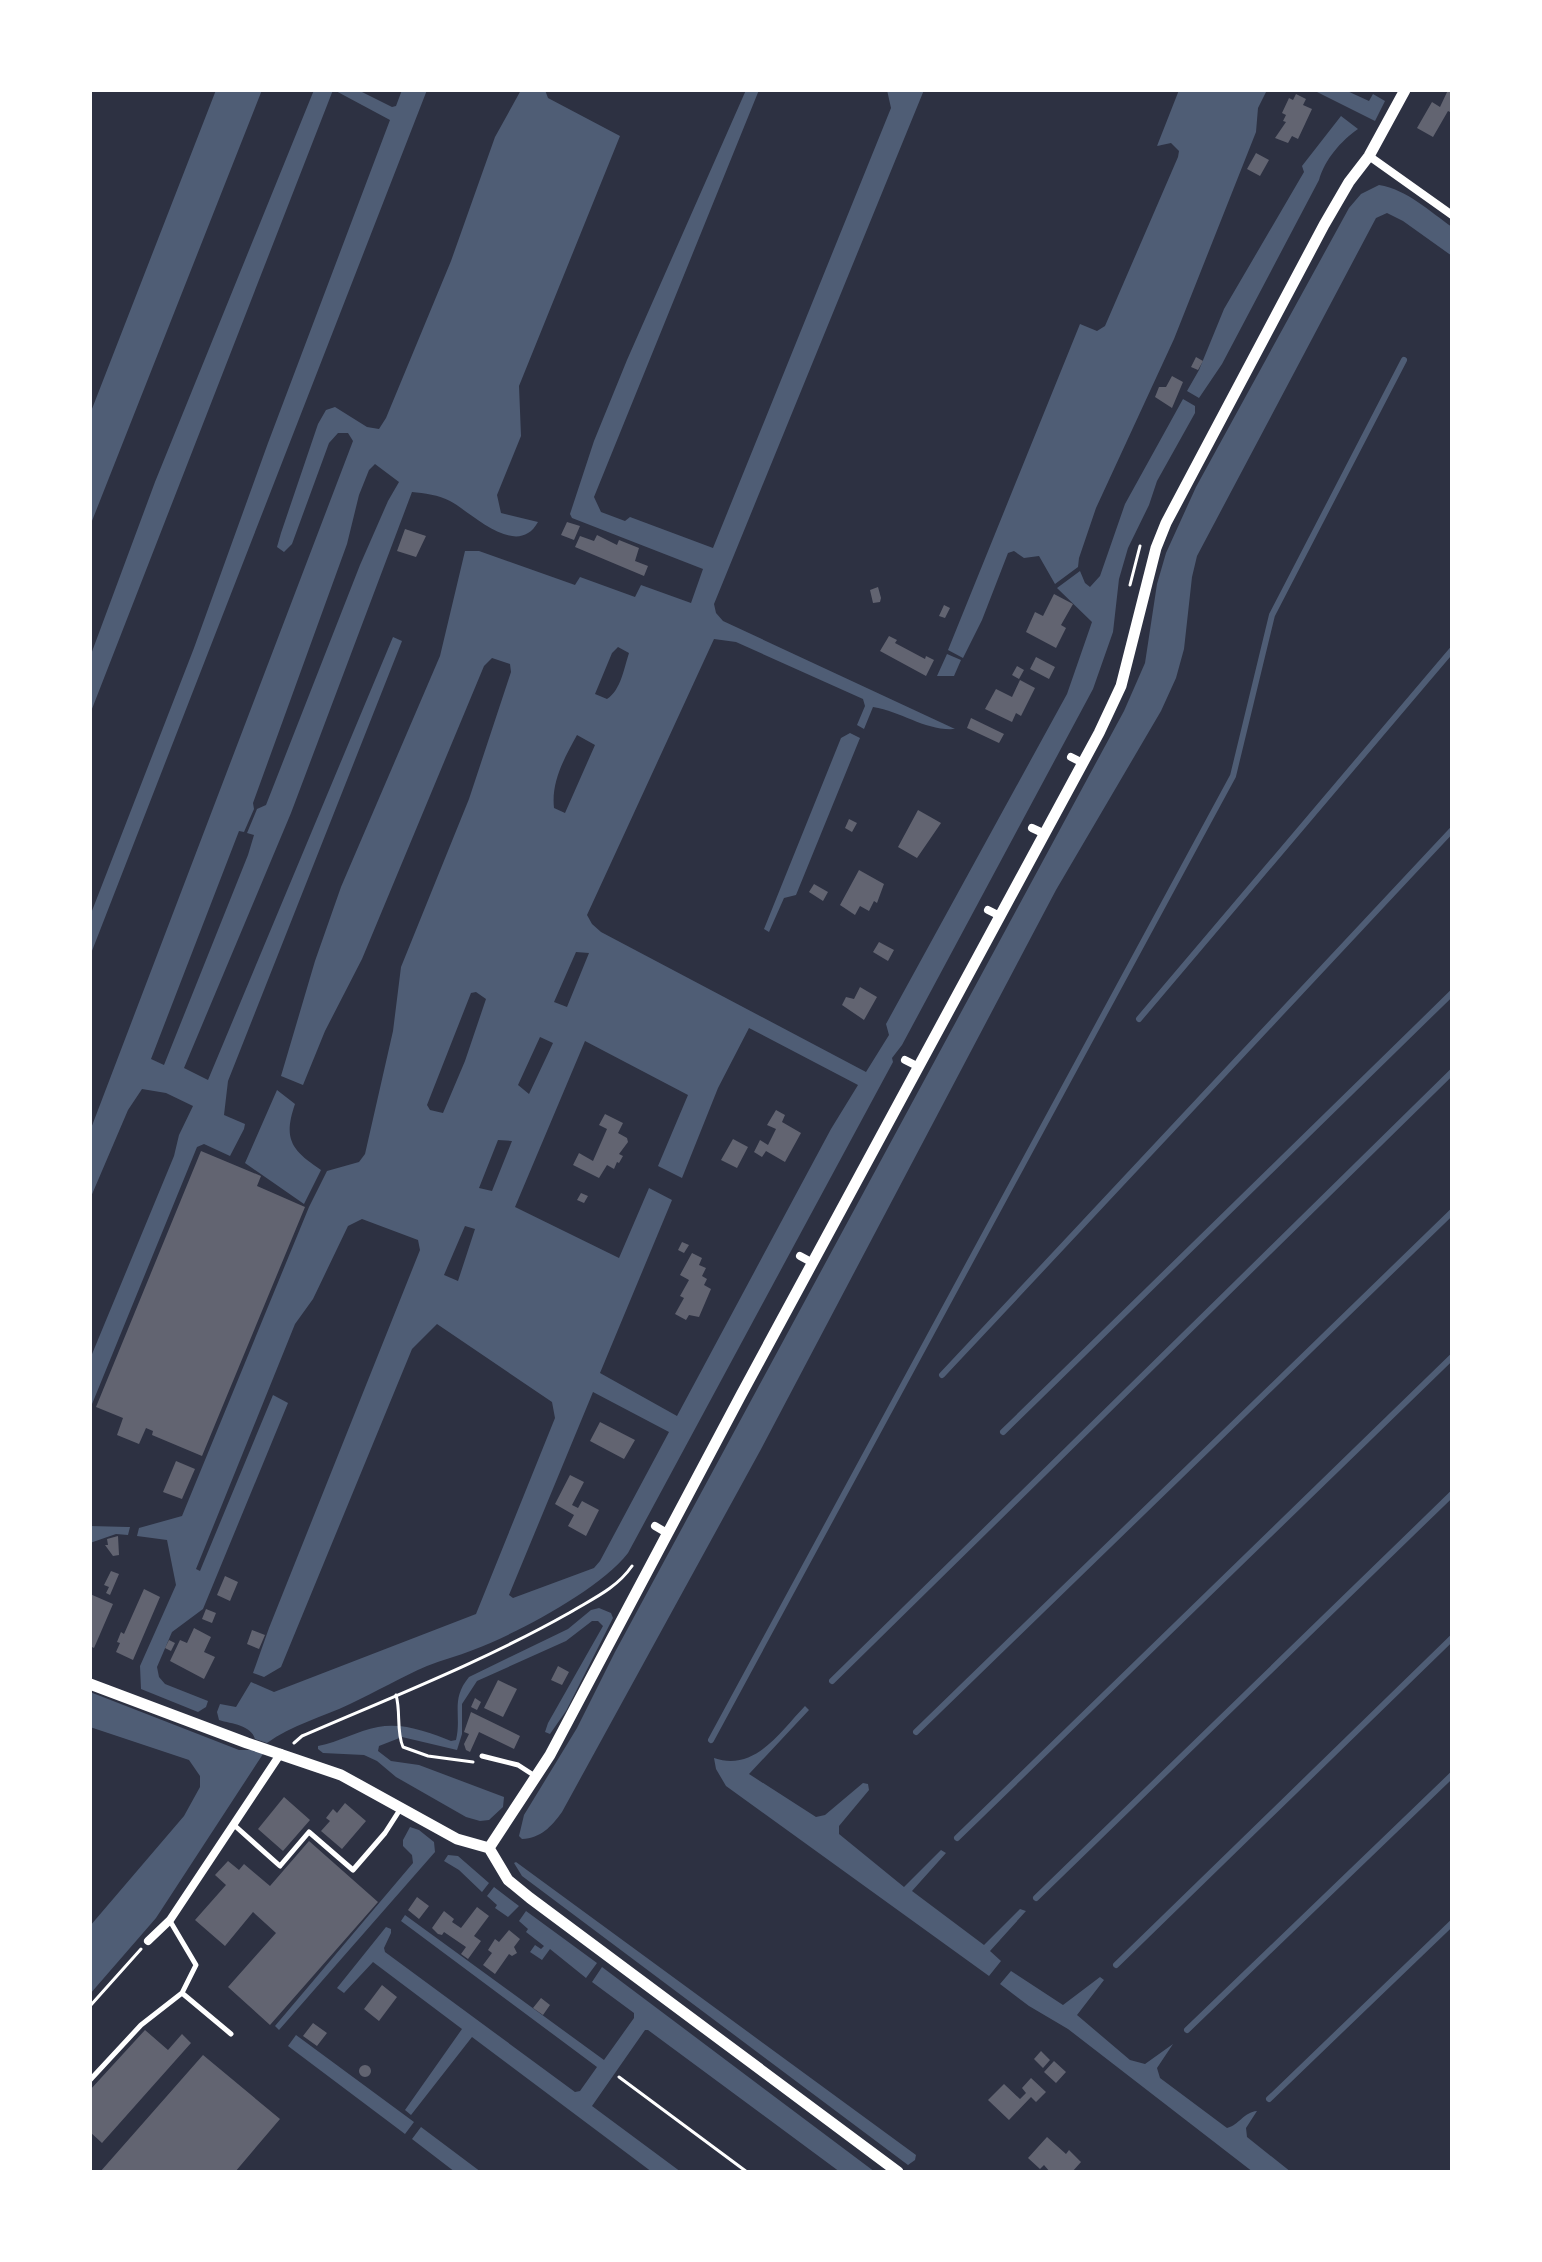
<svg xmlns="http://www.w3.org/2000/svg" width="1542" height="2262" font-family="Spectral,serif">
	<style>
		.water { fill: #4f5d75; fill-rule: evenodd }
		.lines { fill: none; stroke-linecap: round; stroke-linejoin: round }
		.stream { stroke: #4f5d75; stroke-width: 6 }
		.building { fill: #626471 }
		.path { stroke: #fff; stroke-width: 3 }
		.service { stroke: #fff; stroke-width: 5 }
		.minor { stroke: #fff; stroke-width: 8 }
		.tertiary { stroke: #fff; stroke-width: 11 }
	</style>
	<rect width="100%" height="100%" fill="#2d3142"/>
	<!-- water -->
	<path class="water" d="M216,90H262L90,526V414Z
		M314,90H333L90,714V657L155,482Z
		M334,90H358L392,107L396,106L402,90H427L90,956V916L194,648L268,443L390,120Z
		M521,90H545L548,98L620,136L519,386L521,436L497,495L501,513L538,522C517,560 471,512 450,501C439,495 424,493 412,492L291,813L184,1068L208,1080L393,637L402,641L228,1081L224,1115L245,1124L244,1129L230,1156L204,1144L197,1147L90,1409V1359L174,1156L179,1135L193,1106L166,1093L142,1089L128,1110L90,1199V1131L353,441L348,433H338L329,443L292,544L284,552L277,547L281,533L318,424L326,410L335,407L367,427L379,429L386,418L451,261L495,137ZM375,464L399,482L388,501L360,565L266,805L257,809L247,833L254,835L248,855L164,1065L151,1059L239,831L244,832L254,809L253,803L347,544L359,495L369,470Z
		M746,90H759L594,497L601,512L625,521L630,517L713,548L891,108L887,90H924L714,604L716,613L723,621L955,729C925,731 903,712 873,707L864,729L857,725L865,706L863,699L736,642L714,639L587,915L592,924L601,932L866,1072L889,1035L886,1024L1067,694L1092,622L1057,588L1080,571L1085,583L1090,587L1100,576L1125,504L1183,399L1195,406V413L1157,481L1149,505L1128,548L1119,579L1113,632L1093,689L902,1045L892,1058L893,1062L628,1553C599,1590 518,1633 473,1650C458,1656 442,1660 427,1666C401,1677 376,1692 350,1704C323,1717 291,1725 267,1743L255,1739C251,1725 232,1724 219,1720L217,1712L220,1704L236,1707L251,1682L274,1692L476,1614L555,1418L552,1402L437,1324L412,1349L281,1667L264,1677L253,1673L269,1628L420,1250L418,1240L362,1219L348,1226L313,1299L295,1324L196,1569L200,1571L273,1395L288,1403L203,1609L172,1632L157,1667L159,1677L165,1684L208,1701L206,1707L198,1712L141,1689L140,1666L176,1585L167,1540L137,1536L139,1528L182,1516L309,1207L327,1171L359,1162L365,1154L393,1031L401,967L469,799L511,672L510,664L492,658L484,666L362,959L325,1031L303,1085L281,1076L315,961L341,887L440,656L465,551H479L575,585L580,577L635,597L641,585L691,603L703,569L572,518L570,514L594,441L627,360ZM618,647L629,653C624,668 621,690 607,699L595,694L612,653ZM577,735L595,745L565,813L554,808C551,781 565,757 577,735ZM576,952L589,953L567,1007L554,1002ZM476,992L486,999L465,1061L443,1113L430,1110L427,1105L471,993ZM749,1028L858,1085L831,1129L677,1416L600,1373L672,1200L649,1188L619,1258L515,1207L585,1041L688,1095L658,1166L682,1178L718,1088ZM540,1037L553,1043L529,1094L518,1085ZM498,1140L512,1141L492,1191L479,1188ZM465,1226L475,1229L458,1281L444,1275ZM593,1392L669,1432L600,1561L594,1568L513,1598L509,1595Z
		M1179,90H1267L1258,108L1256,132L1174,339L1096,508L1079,558L1078,567L1055,584L1039,556L1024,558L1014,551L1008,553L982,620L963,658L948,650L1080,324L1097,331L1105,326L1178,157L1179,151L1171,143L1157,146Z
		M1313,90H1345L1369,101L1373,94L1385,101L1375,121Z
		M1341,116L1358,129C1341,141 1325,159 1319,180L1222,364L1199,398L1187,391L1199,370L1224,309L1304,172L1302,166Z
		M1379,185C1408,190 1429,211 1452,227V256L1403,221L1387,213L1376,218L1197,556L1192,577L1184,649L1176,678L1161,711L1056,890L760,1451L562,1812C551,1827 541,1838 522,1839L519,1836L524,1815L577,1728L615,1652L1124,711L1145,663L1157,584L1166,553L1196,487L1349,208L1361,194Z
		M947,654L961,660L954,676H937Z
		M850,733L860,738L796,895L784,898L769,932L764,929L841,738Z
		M277,1090L295,1104C283,1139 291,1150 321,1170L304,1204L245,1163Z
		M90,1526L128,1527H130L128,1535L116,1534L90,1543Z
		M599,1608L611,1613L613,1618L566,1711L550,1734L545,1732L548,1723L603,1626L598,1621H592L566,1641L477,1681L462,1704V1734L457,1750L402,1737L379,1746L378,1751L391,1761L419,1765L504,1797L503,1807L489,1820L480,1821L466,1817L396,1777L377,1761L364,1755L323,1753L318,1749V1746C339,1742 357,1731 378,1727C402,1722 429,1732 451,1741L456,1740C462,1715 450,1700 469,1677L568,1629L591,1610Z
		M90,1692L239,1750H253L263,1754L156,1918L90,1994V1926L184,1816L200,1787V1776L189,1760L90,1727Z
		M805,1706L809,1710L749,1774L816,1817L825,1815L863,1783L868,1784L869,1790L839,1826V1834L904,1887L941,1850L946,1853L912,1891L984,1945L1020,1909L1026,1911L990,1951L1001,1961L989,1976L726,1786L716,1769L714,1758C755,1772 780,1732 805,1706Z
		M410,1827L419,1830L434,1842L435,1852L279,2030L275,2026L413,1863L412,1855L403,1846V1840Z
		M448,1855L458,1856L489,1883L482,1892L459,1870L444,1861Z
		M516,1862L916,2155L915,2160L908,2165L522,1876L514,1863Z
		M494,1887L519,1906L508,1917L495,1908L497,1905L487,1896Z
		M526,1911L597,1963L586,1978L550,1949L542,1960L530,1952L535,1945L541,1949L544,1946L526,1932L528,1929L519,1921Z
		M405,1915L604,2060L634,2018V2013L592,1982L602,1967L875,2172H840L648,2030H645L592,2106L681,2172H652L472,2037L411,2115L405,2110L462,2029L373,1962L344,1993L337,1988L386,1927L391,1929V1933L384,1948L385,1952L575,2092L580,2091L597,2067L401,1921Z
		M1011,1971L1063,2005L1100,1977L1104,1980L1077,2015L1130,2060L1145,2064L1173,2044L1157,2068L1160,2078L1227,2128C1239,2125 1244,2112 1257,2111L1246,2128L1247,2137L1291,2172H1253L1068,2029L1029,2006L1000,1984Z
		M296,2035L414,2122L405,2134L288,2046Z
		M421,2127L481,2172H455L412,2139Z"/>
	<g class="lines">
		<!-- stream -->
		<path class="stream" d="M1139,1019L1452,650
			M942,1375L1452,830
			M1003,1432L1452,993
			M832,1681L1452,1072
			M916,1732L1452,1212
			M711,1740L1233,776L1272,615L1404,360
			M957,1838L1452,1357
			M1036,1898L1452,1494
			M1116,1965L1452,1638
			M1187,2030L1452,1775
			M1269,2099L1452,1923"/>
	</g>
	<!-- building -->
	<path class="building" d="M1448,90H1452V113L1448,111L1433,137L1417,128L1432,102L1440,107Z
		M1296,94L1306,99L1303,105L1312,109L1298,139L1292,136L1288,143L1275,138L1286,122L1283,121L1286,115L1282,113L1289,98L1293,100Z
		M1256,153L1269,160L1260,176L1247,169Z
		M1196,357L1203,361L1198,370L1191,367Z
		M1172,376L1183,382L1172,408L1155,397L1159,387H1166Z
		M567,522L580,526L574,540L561,535Z
		M405,529L426,536L416,557L397,551Z
		M597,535L617,545L619,540L639,548L635,561L648,566L644,576L575,547L580,536L594,541Z
		M878,587L881,598L880,602L873,603L870,590Z
		M1054,594L1073,604L1061,625L1066,628L1056,648L1026,632L1035,612L1043,616Z
		M944,605L950,608L945,618L939,616Z
		M889,636L897,640L895,643L925,659L926,656L934,660L926,676L880,651Z
		M1036,657L1055,667L1049,679L1030,669Z
		M1017,666L1024,670L1019,679L1012,675Z
		M1020,680L1035,688L1021,716L1016,713L1012,722L985,709L996,689L1012,697Z
		M971,718L1004,734L999,743L967,728Z
		M918,810L941,823L917,858L898,847Z
		M849,819L857,823L852,832L845,828Z
		M859,870L884,884L877,903L874,901L869,911L860,906L855,915L840,905Z
		M814,884L828,892L823,901L809,892Z
		M879,942L894,950L888,961L873,952Z
		M860,987L877,997L864,1020L842,1005L846,997L854,999Z
		M776,1110L785,1115L782,1122L801,1133L785,1162L766,1151L762,1157L754,1152L760,1140L768,1145L776,1129L767,1125Z
		M605,1114L623,1123L618,1133L627,1138L628,1142L619,1154L623,1156L619,1163L617,1162L614,1169L607,1165L599,1178L573,1165L579,1153L593,1161L607,1129L599,1125Z
		M733,1139L748,1147L737,1168L721,1160Z
		M201,1151L261,1176L257,1186L305,1207L202,1456L152,1435L153,1431L146,1428L139,1444L117,1435L123,1418L96,1407Z
		M581,1193L588,1196L584,1203L577,1200Z
		M682,1242L689,1245L684,1253L678,1250Z
		M692,1253L702,1258L699,1265L706,1268L702,1276L707,1279L704,1285L711,1289L699,1317L689,1315L686,1320L675,1314L684,1298L680,1296L689,1280L680,1275Z
		M600,1422L635,1440L624,1459L590,1441Z
		M176,1461L195,1469L182,1499L163,1492Z
		M570,1475L584,1482L572,1505L578,1508L582,1501L599,1510L586,1536L568,1526L574,1515L555,1504Z
		M118,1536L119,1555L113,1556L105,1545H108L107,1539Z
		M111,1571L119,1574L110,1595L106,1593L109,1587L104,1585Z
		M225,1576L238,1582L230,1601L217,1595Z
		M144,1589L160,1597L133,1660L116,1652L120,1643L117,1642L121,1632L124,1634Z
		M90,1594L113,1604L94,1648L90,1646Z
		M206,1609L216,1613L212,1623L202,1619Z
		M194,1628L211,1637L204,1652L215,1657L204,1679L170,1661L180,1640L187,1643Z
		M252,1630L265,1635L259,1649L247,1644Z
		M169,1640L175,1643L171,1651L165,1648Z
		M558,1666L569,1672L562,1685L551,1680Z
		M498,1680L517,1689L503,1717L484,1708Z
		M475,1698L481,1702L477,1710L471,1707Z
		M471,1712L520,1736L514,1749L479,1732L470,1752L466,1750L464,1744L469,1734L464,1732Z
		M284,1797L310,1820L283,1851L258,1829Z
		M345,1803L366,1821L342,1849L321,1831L330,1821L326,1818L333,1809L337,1813Z
		M309,1841L378,1902L270,2025L228,1987L276,1933L253,1912L225,1946L195,1920L226,1885L215,1875L228,1861L239,1870L244,1864L270,1886Z
		M417,1897L429,1906L419,1919L408,1910Z
		M477,1907L489,1916L474,1936L481,1941L468,1959L461,1954L466,1947L444,1932L442,1935L438,1934L432,1928L444,1911L454,1919L452,1922L461,1928Z
		M509,1930L520,1939L514,1947L517,1953L512,1956L509,1954L495,1974L483,1965L492,1953L488,1950L495,1939L499,1942Z
		M382,1985L397,1997L379,2021L364,2009Z
		M541,1998L550,2005L543,2015L533,2008Z
		M313,2023L327,2033L317,2046L303,2036Z
		M145,2030L168,2050L182,2034L191,2043L102,2143L90,2132V2090Z
		M1041,2051L1050,2060L1043,2068L1034,2059Z
		M203,2055L280,2119L235,2172H100Z
		M1054,2061L1066,2072L1056,2083L1044,2072Z
		M359 2071a6 6 0 1 1 12 0a6 6 0 1 1-12 0Z
		M1031,2078L1046,2092L1036,2102L1031,2097L1009,2120L988,2100L1004,2084L1020,2099L1026,2093L1022,2088Z
		M1047,2137L1066,2154L1069,2150L1081,2162L1072,2172H1050L1044,2165L1040,2169L1028,2158Z"/>
	<g class="lines">
		<!-- path -->
		<path class="path" d="M1130,585L1140,546
			M396,1695C401,1712 396,1731 403,1747L428,1756L473,1762
			M294,1743L302,1736C392,1697 484,1661 569,1613C592,1599 616,1589 632,1566
			M90,2006L141,1949
			M619,2077L747,2172"/>
		<!-- service -->
		<path class="service" d="M482,1756L518,1765L535,1776
			M234,1825L280,1866L309,1832L353,1870L385,1833L401,1808
			M170,1921L196,1965L182,1993L231,2034
			M90,2080L141,2025L182,1993"/>
		<!-- minor -->
		<path class="minor" d="M1369,156L1452,215
			M1071,757L1083,763
			M1032,828L1045,834
			M988,910L1000,916
			M905,1060L919,1067
			M800,1256L813,1263
			M655,1526L667,1533
			M148,1941L170,1920L281,1753"/>
		<!-- tertiary -->
		<path class="tertiary" d="M90,1684L247,1743L341,1775L457,1839L489,1848L508,1880L530,1898L898,2172
			M489,1848L550,1755L741,1395L1099,733L1121,686L1156,548L1166,523L1324,225L1349,182L1369,156L1405,90"/>
	</g>
	<!-- border -->
	<rect width="1542" height="2262" fill="none" stroke="#ffffff" stroke-width="184"/>
</svg>
